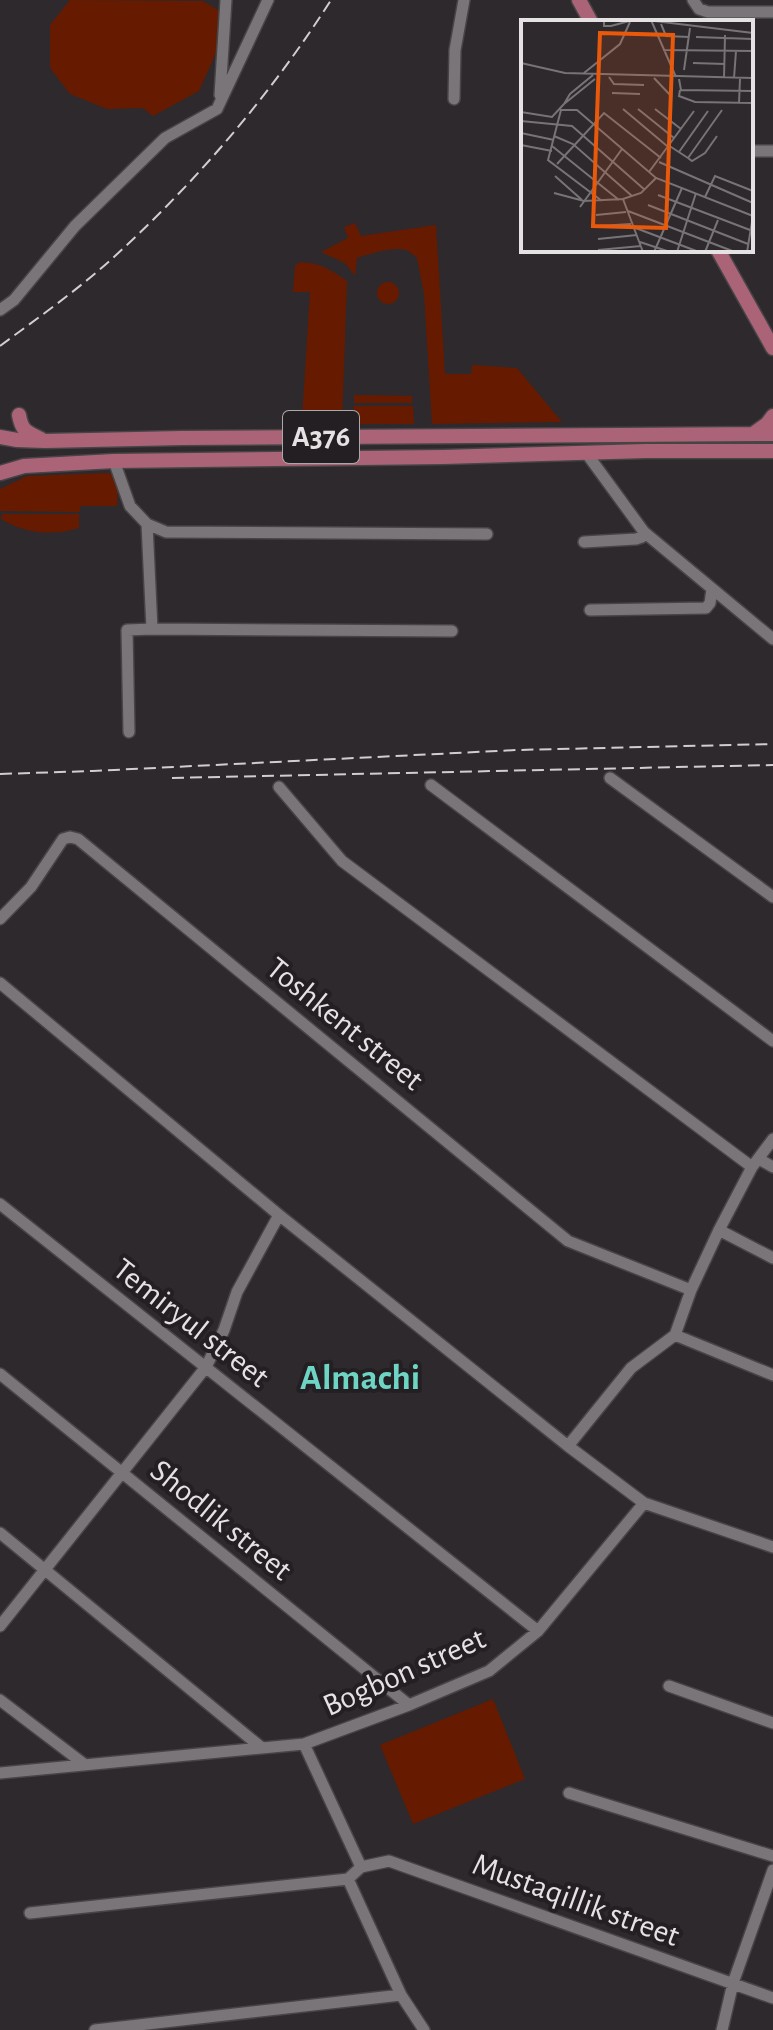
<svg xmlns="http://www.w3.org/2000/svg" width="773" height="2030" font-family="'Alegreya Sans',sans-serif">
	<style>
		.green { fill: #661b00 }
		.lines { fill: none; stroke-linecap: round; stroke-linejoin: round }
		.minor-casing { stroke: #474446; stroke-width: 14 }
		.major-casing { stroke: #474446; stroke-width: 17 }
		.minor { stroke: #797578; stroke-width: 11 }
		.major { stroke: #ab6477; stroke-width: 14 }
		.rail { stroke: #d1ced0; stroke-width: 2; stroke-dasharray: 12 6; stroke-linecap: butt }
		.labels { text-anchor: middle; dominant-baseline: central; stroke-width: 8; stroke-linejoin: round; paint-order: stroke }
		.shield { fill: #231f22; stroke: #aba8aa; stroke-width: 2 }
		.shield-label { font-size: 30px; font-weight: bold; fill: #e5e2e4 }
		.street-label { font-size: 32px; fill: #e5e2e4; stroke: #231f22 }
		.quarter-label { font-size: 36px; font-weight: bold; fill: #6ed5c4; stroke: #231f22 }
		.inset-road { fill: none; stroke: #777376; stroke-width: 2 }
		.view { fill: #e8590c; fill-opacity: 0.15; stroke: #e8590c; stroke-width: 4 }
		.inset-edge { fill: none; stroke: #e5e2e4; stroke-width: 4 }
	</style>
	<rect width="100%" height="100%" fill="#2d292c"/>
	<!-- green -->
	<path class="green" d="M70,0L203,1L221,12L216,53L199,91L153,116L143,108L107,109L70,94L50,68V25Z
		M355,223L361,236L436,225L445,374H471L472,365L517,368L562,422L432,424L424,294L417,258C414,256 410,251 406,250C392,246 370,254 357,258L355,276L345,263L321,252L348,238L344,227Z
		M301,262C320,263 332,270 347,281L342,423H304L302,419L310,292H293L295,265Z
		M377 293a11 11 0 1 1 22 0a11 11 0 1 1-22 0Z
		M354,395L412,396V403H354Z
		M354,406H413L414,424H352Z
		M109,473L118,482L117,506H80V512L0,511V489L27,476Z
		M2,514H79V528C52,536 26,534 1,519Z
		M493,1699L525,1779L413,1824L380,1745Z"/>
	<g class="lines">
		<!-- minor casing -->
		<g class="minor-casing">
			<path id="minor" d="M693,0L699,9L708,12H773
				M220,95L226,0
				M454,99L455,50L464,0
				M751,151H773
				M0,310L14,300L75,226L165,138L217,109L268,0
				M587,454L644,532L773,639
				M114,461L130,506L147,524L166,532L487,534
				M584,542L636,539L642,537L644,532
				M590,610L706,608L710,603L712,589
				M152,629L452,631
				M129,732L127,630L152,629L147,524
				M610,778L773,897
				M431,785L773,1041
				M279,787L342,861L752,1167
				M0,919L31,887L63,839L70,837L78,839L568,1241L691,1290
				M0,983L279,1215L568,1446L644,1503L773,1547
				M759,1159L773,1167
				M0,1204L538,1631
				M719,1230L773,1258
				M675,1335L773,1375
				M0,1374L409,1705
				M568,1446L631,1368L675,1335L691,1290L719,1230L752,1167L773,1139
				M0,1533L262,1748
				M0,1626L206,1367L224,1330L237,1292L279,1215
				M669,1686L773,1723
				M0,1700L84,1764
				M304,1744L361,1867L348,1879L401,1995L424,2030
				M0,1773L304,1744L409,1705L489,1671L538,1631L644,1503
				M569,1793L773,1856
				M361,1867L389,1861L773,1998
				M30,1913L348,1879
				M95,2030L401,1995
				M722,2030L733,1983L773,1870"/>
		</g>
		<!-- major casing -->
		<g class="major-casing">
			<path id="major" d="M579,0L591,22
				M718,250L773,348
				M19,415C22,432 27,432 41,439
				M753,434L767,424L773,416
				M0,437L17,440L45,441L182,438L773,434
				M0,473L24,466L114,461L443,457L646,451H773"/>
		</g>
		<!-- minor -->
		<use href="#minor" class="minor"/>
		<!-- major -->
		<use href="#major" class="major"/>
		<!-- rail -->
		<path class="rail" d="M0,346C39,317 79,289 115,256C198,180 271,94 331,0
			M0,774L93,771L517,750L773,744
			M172,778L773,765"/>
	</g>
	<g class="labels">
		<!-- shield labels -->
		<rect class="shield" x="283" y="411" width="76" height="52" rx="6"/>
		<g class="shield-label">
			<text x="321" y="437">A376</text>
		</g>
		<!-- street labels -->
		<g class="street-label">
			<text transform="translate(345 1024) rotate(39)">Toshkent street</text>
			<text transform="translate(191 1323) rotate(38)">Temiryul street</text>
			<text transform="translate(221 1520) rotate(39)">Shodlik street</text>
			<text transform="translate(404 1672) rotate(-24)">Bogbon street</text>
			<text transform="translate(576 1900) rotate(20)">Mustaqillik street</text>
		</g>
		<!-- quarter labels -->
		<g class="quarter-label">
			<text x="360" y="1378">Almachi</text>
		</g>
	</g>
	<!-- overview -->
	<g transform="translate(521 20)">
		<rect width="232" height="232" fill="#2d292c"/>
		<path class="inset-road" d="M83,0V6H90L112,0M125,0L232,13M130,0L155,57M140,4L145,16L168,17M175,17L232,19M142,30L232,31M0,43L44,53L232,58M172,43L204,44M163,50L169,8M63,53L99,24L109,2M72,55L49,74L43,84L74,59M88,57L93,64L123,65M133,58L151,77M203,58L204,15M213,58L215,31M158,59L160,70L232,71M159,70L158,76L174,82L232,83M91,73L119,74M218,83L219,59M102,89L146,126M117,89L153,118M134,89L160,109M0,92L31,97L43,84M0,101L51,106L124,170M0,113L33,120M33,116L52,124L111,176M0,125L31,131M147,125L167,138L201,90M31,126L98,180M158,132L187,91M167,138L171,141L184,133L196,116M138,142L232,183M36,144L83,93L140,138M128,152L173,91M34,156L61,180M33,173L63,181L102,179L120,173L135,158M137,175L229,210M184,177L194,156L232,171M102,179L122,232M81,181L27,140L40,90H56L135,158L232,196M127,185L227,224M59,187L101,129M107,191L214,232M75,195L105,192M78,206L110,204M112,207L178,232M77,219L116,215M119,222L149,232M77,230L120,226M133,232L161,168M156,232L175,173M184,232L197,200M226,232L232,196"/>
		<path class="view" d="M79,13L152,15L145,208L72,206Z"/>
		<rect width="232" height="232" class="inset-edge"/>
	</g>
</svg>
